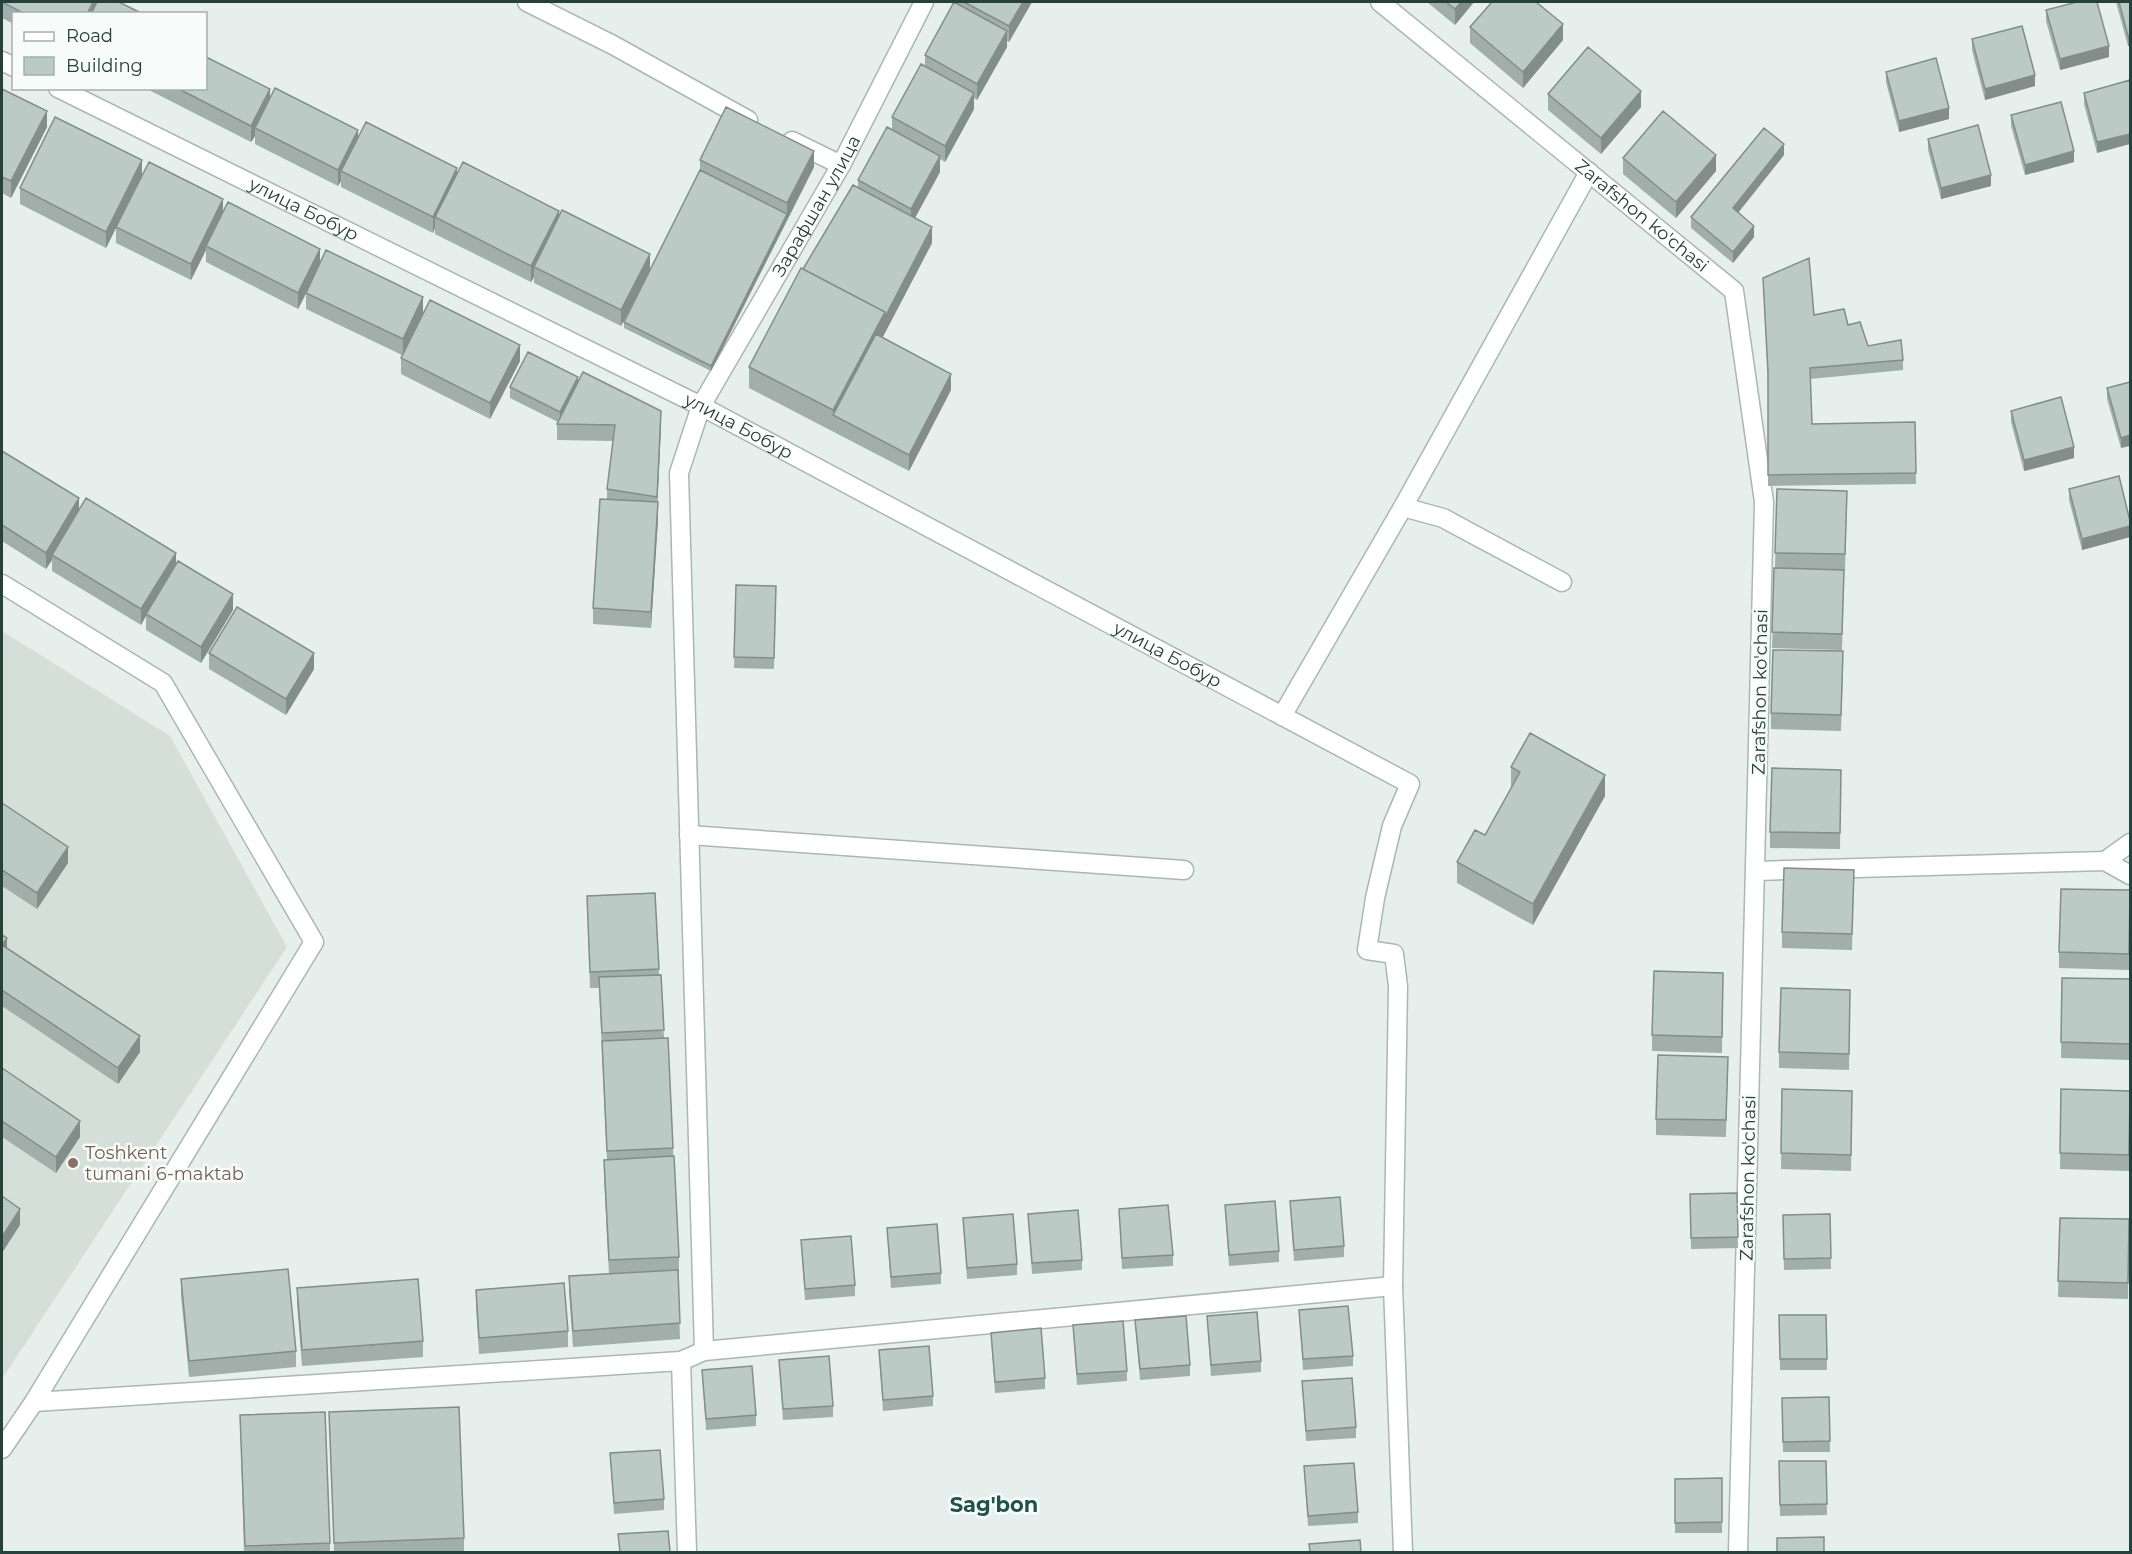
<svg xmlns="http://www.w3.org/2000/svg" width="2132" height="1554" font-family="Montserrat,sans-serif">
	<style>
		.built { fill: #d4dfda }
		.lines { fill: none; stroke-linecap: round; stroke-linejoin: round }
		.minor-casing { stroke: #a8b8b2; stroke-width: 21 }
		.minor { stroke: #fff; stroke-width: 18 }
		.wall { fill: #a1aea9 }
		.shaded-wall { fill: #838d89 }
		.building { fill: #bbcac4; stroke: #838d89; stroke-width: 1.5 }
		.education-dot { fill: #8d6e63; stroke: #f7fbf9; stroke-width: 2 }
		.labels { text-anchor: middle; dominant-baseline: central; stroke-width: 5; stroke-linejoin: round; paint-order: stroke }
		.street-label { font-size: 18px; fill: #24423a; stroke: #f7fbf9 }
		.education-label { font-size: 18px; fill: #785e54; stroke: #f7fbf9; text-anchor: start }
		.quarter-label { font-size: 21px; font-weight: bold; fill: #1f5548; stroke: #f7fbf9 }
	</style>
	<rect width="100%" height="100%" fill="#e6efeb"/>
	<!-- built -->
	<path class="built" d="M2,631L170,736L287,947L2,1379Z"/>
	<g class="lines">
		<!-- minor casing -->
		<g class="minor-casing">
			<g id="minor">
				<path d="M527,2L613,45L748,120"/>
				<path id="s1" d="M1380,2L1734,291L1764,502L1738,1552"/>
				<path d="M2,61L14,67"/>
				<path id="s2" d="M58,88L701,406L1410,784L1392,826L1375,898L1367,950L1394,954L1398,986L1393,1286L1403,1552"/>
				<path d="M792,141L841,165"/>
				<path d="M1403,507L1443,518L1562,582"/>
				<path d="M2,584L163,683L314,942L34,1402L2,1449"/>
				<path d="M1282,716L1403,507L1589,172"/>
				<path d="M689,835L1184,870"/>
				<path d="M2105,861L2130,843"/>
				<path d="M1756,871L2105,861L2130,875"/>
				<path id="s3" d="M704,1351L679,473L701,406L841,165L924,2"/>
				<path d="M681,1361L687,1552"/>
				<path d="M34,1402L681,1361L704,1351L1393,1286"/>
			</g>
		</g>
		<!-- minor -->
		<use href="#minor" class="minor"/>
	</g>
	<!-- wall -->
	<path class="wall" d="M2,2L143,14H14V24L2,18Z
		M956,2H1032L1009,42L1007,41V47L977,100L974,98V109L945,162L940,159V172L915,218L932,243L882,338L951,390L909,471L749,388V367L803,269L858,188V180L892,130V117L925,66V55Z
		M1427,2H1474L1455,25Z
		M2116,2H2130L2128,46Z
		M2046,10L2109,57L2060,70L2046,21Z
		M1470,27L1563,40L1523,88L1470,43Z
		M1972,39L2035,86L1985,100L1972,50Z
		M1886,72L1949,119L1899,132L1886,82Z
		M2130,80L2097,153L2084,104V93Z
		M147,88H206L270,98L358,137L457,174L559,216L650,270L621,326L534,283V277L531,282L435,234V228L433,233L341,187V181L338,186L255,144V136L251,142L147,89Z
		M2,89L47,127L11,198L2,193Z
		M1548,94L1641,107L1601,154L1548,110Z
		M2011,115L2074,162L2025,175L2011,126Z
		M1928,139L1991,186L1941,199L1928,150Z
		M1784,155L1738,213L1754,237L1733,263L1691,228V217Z
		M1623,158L1716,171L1676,218L1623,174Z
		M700,160L814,167L711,371L624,328V322L700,170Z
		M142,175L223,211L320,263L520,361L490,419L401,374V358L402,355L306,309V294L298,309L206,262V250L191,280L116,243V228L106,248L20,204V188Z
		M1763,278L1814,315L1848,325L1868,346L1903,360V370L1810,379L1812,424L1915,422L1916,484L1768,486V382Z
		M578,382L661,427L657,502L658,519L651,628L593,624V608L607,499V489L613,441L557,440V424L558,422L510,398V387Z
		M2130,382L2121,448L2107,399V388Z
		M2011,411L2074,458L2024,471L2011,422Z
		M2,451L79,510L176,566L233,610L201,663L146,630V616L141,625L52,571V560L46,569L2,541Z
		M1777,489L1847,491L1845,571L1844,570L1842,650L1772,648L1775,568Z
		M2069,489L2130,521V537L2082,550L2069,500Z
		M736,585L776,586L774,669L734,668Z
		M209,653L314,669L286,715L209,669Z
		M1843,667L1841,731L1771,729V713Z
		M1511,767L1605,796L1533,925L1457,883V862L1485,835L1511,788Z
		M1841,770L1840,849L1770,848V832Z
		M2,803L68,863L37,909L2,886Z
		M1854,870L1852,950L1782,948V932Z
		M2130,890L2129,970L2059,968V952Z
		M655,893L659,975L673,1148L679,1257V1273H678L680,1339L573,1347L569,1292V1276L609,1274L604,1176V1160H607L599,988H590L587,896Z
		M2,935L7,948L140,1052L118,1084L2,1006Z
		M1723,973L1722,1053L1652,1051V1035Z
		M2062,978L2130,979V1060L2061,1058Z
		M1850,990L1849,1070L1779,1068V1052Z
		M1728,1057L1726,1137L1656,1135V1119Z
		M2,1068L80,1137L56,1173L2,1137Z
		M1782,1089L1852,1107L1851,1171L1781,1169Z
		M2061,1089L2130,1091L2129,1171L2060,1169Z
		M1737,1193L1738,1248L1691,1249L1690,1194Z
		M1290,1201L1344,1246V1257L1294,1261Z
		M1225,1205L1279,1251V1262L1229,1266Z
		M1119,1209L1173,1255V1266L1122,1269Z
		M1028,1214L1082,1260V1270L1032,1274Z
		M1830,1214L1831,1269L1784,1270L1783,1215Z
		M963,1218L1017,1264V1275L967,1279Z
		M2060,1218L2129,1219L2128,1299L2058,1297Z
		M887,1228L941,1273V1284L891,1288Z
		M801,1240L855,1285V1296L805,1300Z
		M181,1279L296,1351V1367L189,1377L181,1295Z
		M297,1288L423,1341V1357L302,1366L297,1304Z
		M476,1290L568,1331V1347L479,1354L476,1306Z
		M1299,1310L1353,1356V1366L1303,1370Z
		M1779,1315H1826L1827,1370H1780Z
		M1207,1316L1261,1361V1372L1211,1376Z
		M1135,1320L1190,1365V1376L1140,1380Z
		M1073,1325L1127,1371V1381L1077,1385Z
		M991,1333L1045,1378V1389L995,1393Z
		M879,1350L933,1396V1406L883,1411Z
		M779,1360L833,1406V1417L783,1420Z
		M702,1370L756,1415V1426L706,1430Z
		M1302,1381L1356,1427V1438L1306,1441Z
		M1829,1397L1830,1452H1783L1782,1398Z
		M329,1412L464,1538V1552H334Z
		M240,1415L330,1543V1552H244Z
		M610,1453L664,1499V1510L614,1514Z
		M1779,1461H1826L1827,1515L1780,1516Z
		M1304,1466L1358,1512V1523L1308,1526Z
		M1722,1478V1533H1675V1479Z"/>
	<!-- shaded-wall -->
	<path class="shaded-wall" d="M93,2H101L95,14H87Z
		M1023,2H1032L1009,42V26Z
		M1461,2H1474L1455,25V9Z
		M1563,24V40L1523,88V72Z
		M1007,31V47L977,100V84Z
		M2130,35V46H2128V36Z
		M2109,46V57L2060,70V59Z
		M2035,75V86L1985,100V89Z
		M270,89V105L255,128V136L251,142V126Z
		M1641,91V107L1601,154V138Z
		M974,93V109L945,162V146Z
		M1949,108V119L1899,132V121Z
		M47,111V127L11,198V181Z
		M358,130V146L341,171V181L338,186V170Z
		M2130,134V144L2097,153V142Z
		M1784,144V155L1733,219V208Z
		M814,151V167L711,371V366L787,214V203Z
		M2074,151V162L2025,175V165Z
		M1716,155V171L1676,218V202Z
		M940,156V172L911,225V209Z
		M142,160V176L106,248V232Z
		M457,168V184L435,217V228L433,233V217Z
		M1991,175V186L1941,199V188Z
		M223,199V215L206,246V250L191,280V264Z
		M559,211V227L534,267V277L531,282V266Z
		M1754,226V237L1733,263V252Z
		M932,227V243L840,419L833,415V431V410L885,312Z
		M320,249V265L298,309V293Z
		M650,254V270L621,326V310Z
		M423,297V313L403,355V339Z
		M520,345V361L490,419V403Z
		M951,374V390L909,471V455Z
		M578,377V388L560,423V412Z
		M661,411V427L657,513V497Z
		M2130,435V446L2121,448V438Z
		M2074,447V458L2024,471V460Z
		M79,498V514L52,555V560L46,569V553Z
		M658,502V519L651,628V612Z
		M2130,526V537L2082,550V539Z
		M176,553V569L146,614V616L141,625V609Z
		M233,594V610L201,663V647Z
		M314,653V669L286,715V699Z
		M1605,775V796L1533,925V904Z
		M68,847V863L37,909V893Z
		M7,938V954L2,945Z
		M140,1036V1052L118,1084V1068Z
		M80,1121V1137L56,1173V1157Z
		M20,1209V1225L2,1253V1237Z"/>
	<!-- building -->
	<path class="building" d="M2,2H93L87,14H25Z
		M97,2H119L143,14H91Z
		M954,2L1007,31L977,84L925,55Z
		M964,2H1023L1009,26Z
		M1446,2H1461L1455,9Z
		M1492,2H1536L1563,24L1523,72L1470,27Z
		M2077,2H2097L2109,46L2060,59L2046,10Z
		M2119,2H2130V35L2128,36Z
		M2022,26L2035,75L1985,89L1972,39Z
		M1588,47L1641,91L1601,138L1548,94Z
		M206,57L270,89L251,126L177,88H206Z
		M1936,58L1949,108L1899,121L1886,72Z
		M921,64L974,93L945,146L892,117Z
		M2130,80V134L2097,142L2084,93Z
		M275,88L358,130L338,170L255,128Z
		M2,89L47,111L11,181L2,177Z
		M2061,102L2074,151L2025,165L2011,115Z
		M726,107L814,151L787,203L700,160Z
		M1663,111L1716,155L1676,202L1623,158Z
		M55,117L142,160L106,232L20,188Z
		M366,122L457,168L433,217L341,171Z
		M1978,125L1991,175L1941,188L1928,139Z
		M887,127L940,156L911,209L858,180Z
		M1764,128L1784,144L1733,208L1754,226L1733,252L1691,217Z
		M149,162L223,199L191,264L116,227Z
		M463,162L559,211L531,266L435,217Z
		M700,170L787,214L711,366L624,322Z
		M853,185L932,227L885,317V312L803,269Z
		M228,202L320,249L298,293L206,246Z
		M562,210L650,254L621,310L534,267Z
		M326,250L423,297L403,339L306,293Z
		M1809,258L1814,315L1844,309L1848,325L1860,322L1868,346L1901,340L1903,360L1810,368L1812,424L1915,422L1916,473L1768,475V372L1763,278Z
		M801,268L885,312L833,410L749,367Z
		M430,300L520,345L490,403L401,358Z
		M876,334L951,374L909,455L833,415Z
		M528,352L578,377L560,412L510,387Z
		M583,372L661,411L657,497L607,489L615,425L557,424Z
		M2130,382V435L2121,438L2107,388Z
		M2061,397L2074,447L2024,460L2011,411Z
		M2,451L79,498L46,553L2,525Z
		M2119,476L2130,521V526L2082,539L2069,489Z
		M1777,489L1847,491L1845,554L1775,553Z
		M86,498L176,553L141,609L52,555Z
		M600,499L658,502L651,612L593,608Z
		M178,561L233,594L201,647L146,614Z
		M1774,568L1844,570L1842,634L1772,632Z
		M736,585L776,586L774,658L734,657Z
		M237,607L314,653L286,699L209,653Z
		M1773,650L1843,651L1841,715L1771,713Z
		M1530,733L1605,775L1533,904L1457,862L1475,830L1485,835L1520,772L1511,767Z
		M1772,768L1841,770L1840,833L1770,832Z
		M2,803L68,847L37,893L2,870Z
		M1784,868L1854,870L1852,934L1782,932Z
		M2061,889L2130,890L2129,954L2059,952Z
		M655,893L659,969L590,972L587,896Z
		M2,935L7,938L2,945L140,1036L118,1068L2,990Z
		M1654,971L1723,973L1722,1037L1652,1035Z
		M661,975L664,1030L602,1033L599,977Z
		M2062,978L2130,979V1044L2061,1042Z
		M1781,988L1850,990L1849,1054L1779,1052Z
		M668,1038L673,1148L607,1151L602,1041Z
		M1658,1055L1728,1057L1726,1120L1656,1119Z
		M2,1068L80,1121L56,1157L2,1121Z
		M1782,1089L1852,1091L1851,1155L1781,1153Z
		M2061,1089L2130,1091L2129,1155L2060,1153Z
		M674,1156L679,1257L609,1260L604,1160Z
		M1737,1193L1738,1237L1691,1238L1690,1194Z
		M2,1196L20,1209L2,1237Z
		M1340,1197L1344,1246L1294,1250L1290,1201Z
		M1275,1201L1279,1251L1229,1255L1225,1205Z
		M1168,1205L1173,1255L1122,1258L1119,1209Z
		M1078,1210L1082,1260L1032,1263L1028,1214Z
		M1013,1214L1017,1264L967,1268L963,1218Z
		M1830,1214L1831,1258L1784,1259L1783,1215Z
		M2060,1218L2129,1219L2128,1283L2058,1281Z
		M937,1224L941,1273L891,1277L887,1228Z
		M851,1236L855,1285L805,1289L801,1240Z
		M288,1269L296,1351L189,1361L181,1279Z
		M678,1270L680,1323L573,1331L569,1276Z
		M418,1279L423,1341L302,1350L297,1288Z
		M564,1283L568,1331L479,1338L476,1290Z
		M1348,1306L1353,1356L1303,1359L1299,1310Z
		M1257,1312L1261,1361L1211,1365L1207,1316Z
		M1779,1315H1826L1827,1359H1780Z
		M1186,1316L1190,1365L1140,1369L1135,1320Z
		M1123,1321L1127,1371L1077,1374L1073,1325Z
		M1041,1328L1045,1378L995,1382L991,1333Z
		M929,1346L933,1396L883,1400L879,1350Z
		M829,1356L833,1406L783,1409L779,1360Z
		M752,1366L756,1415L706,1419L702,1370Z
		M1352,1378L1356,1427L1306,1431L1302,1381Z
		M1829,1397L1830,1441L1783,1442L1782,1398Z
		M459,1407L464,1538L334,1543L329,1412Z
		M325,1412L330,1543L245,1546L240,1415Z
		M660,1450L664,1499L614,1503L610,1453Z
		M1779,1461H1826L1827,1504L1780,1505Z
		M1354,1463L1358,1512L1308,1516L1304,1466Z
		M1722,1478V1522L1675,1523V1479Z
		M668,1531L670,1552H620L618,1534Z
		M1824,1537V1552H1777V1538Z
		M1360,1540L1361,1552H1310L1309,1544Z"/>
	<!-- markers -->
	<circle class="education-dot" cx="73" cy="1163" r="6"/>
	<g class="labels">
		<!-- street labels -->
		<g class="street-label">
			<text stroke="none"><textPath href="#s3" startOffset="1180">Зарафшан улица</textPath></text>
			<text stroke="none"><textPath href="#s2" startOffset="274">улица Бобур</textPath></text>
			<text stroke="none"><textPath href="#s1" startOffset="338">Zarafshon ko'chasi</textPath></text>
			<text stroke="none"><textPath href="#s2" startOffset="760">улица Бобур</textPath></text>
			<text stroke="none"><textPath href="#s2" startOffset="1246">улица Бобур</textPath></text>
			<text transform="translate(1760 692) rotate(-89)">Zarafshon ko'chasi</text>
			<text transform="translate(1748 1178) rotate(-89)">Zarafshon ko'chasi</text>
		</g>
		<!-- education labels -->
		<g class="education-label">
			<text x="85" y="1153">Toshkent<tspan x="85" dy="21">tumani 6-maktab</tspan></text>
		</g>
		<!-- quarter labels -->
		<g class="quarter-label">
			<text x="994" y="1504">Sag'bon</text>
		</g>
	</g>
	<!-- border -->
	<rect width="2132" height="1554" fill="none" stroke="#24423a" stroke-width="6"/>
	<!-- legend -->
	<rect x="12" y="12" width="195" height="78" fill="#f7fbf9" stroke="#a3b1ad" stroke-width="1.5"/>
	<rect x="24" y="32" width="30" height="9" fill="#ffffff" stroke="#a3b1ad" stroke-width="1.5"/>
	<text x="66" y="42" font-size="18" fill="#24423a">Road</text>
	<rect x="24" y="57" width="30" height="18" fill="#bbcac4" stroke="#a3b1ad" stroke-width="1.5"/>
	<text x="66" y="72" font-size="18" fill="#24423a">Building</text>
</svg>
